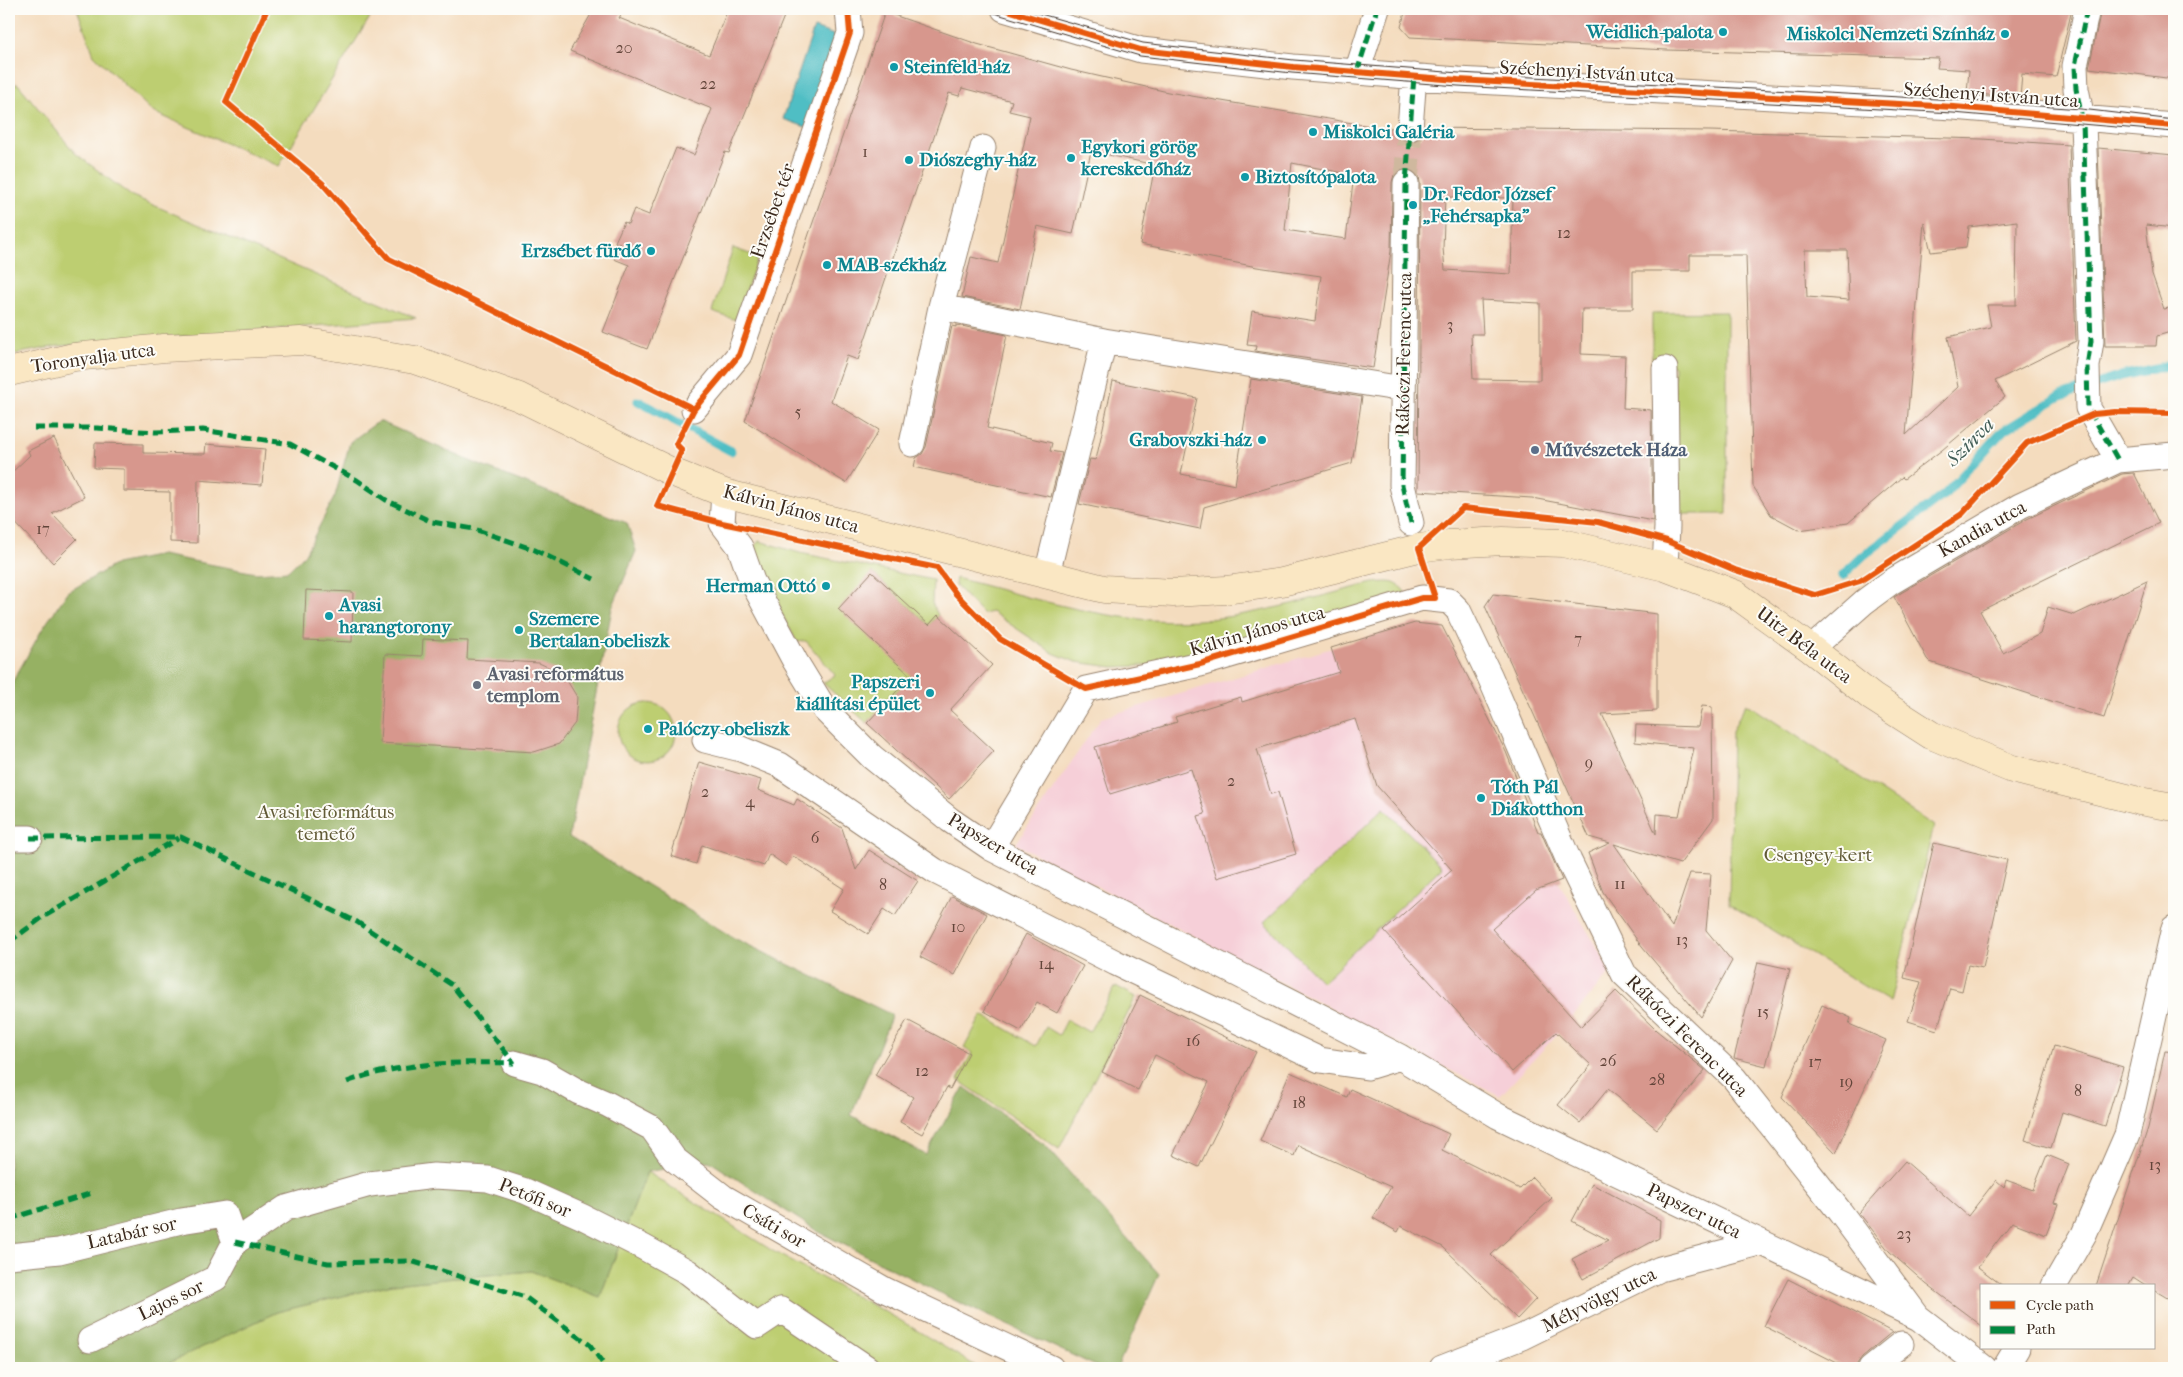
<svg xmlns="http://www.w3.org/2000/svg" width="2183" height="1377" font-family="'IM FELL French Canon',serif">
	<style>
		.built { fill: #f6cfd8 }
		.green { fill: #bdce71; stroke: #7c7c48 }
		.forest { fill: #96b163; stroke: #686e40 }
		.water { fill: #50bec4; stroke: #467471 }
		.lines { fill: none; stroke-linecap: round; stroke-linejoin: round }
		.stream { stroke: #50bec4; stroke-width: 9 }
		.building { fill: #d7978d; fill-rule: evenodd }
		.street-tunnel { stroke: #cfb89e; stroke-width: 25; stroke-dasharray: 25 12; stroke-linecap: butt }
		.street-casing { stroke: #98836e; stroke-width: 27 }
		.secondary-casing { stroke: #98836e; stroke-width: 29 }
		.street { stroke: #fff; stroke-width: 25 }
		.secondary { stroke: #fae7c3; stroke-width: 28 }
		.tram { stroke: #3b2a1e; stroke-width: 1 }
		.quiet { stroke: #00873e; stroke-width: 5; stroke-dasharray: 10 5; stroke-linecap: butt }
		.cycleway-casing { stroke: #fdfcf7; stroke-width: 9 }
		.cycleway { stroke: #e8590c; stroke-width: 6 }
		.culture-dot { fill: #0f9aa8; stroke: #fdfcf7; stroke-width: 2 }
		.service-dot { fill: #5c6f8a; stroke: #fdfcf7; stroke-width: 2 }
		.worship-dot { fill: #6b7280; stroke: #fdfcf7; stroke-width: 2 }
		.labels { text-anchor: middle; dominant-baseline: central; stroke-width: 4; stroke-linejoin: round; paint-order: stroke }
		.number-label { font-size: 16px; fill: #62453a }
		.culture-label { font-size: 19px; font-weight: bold; fill: #0d838f; stroke: #fdfcf7; text-anchor: start }
		.street-label { font-size: 19px; fill: #3b2a1e; stroke: #fdfcf7 }
		.service-label { font-size: 19px; font-weight: bold; fill: #4e5e75; stroke: #fdfcf7; text-anchor: start }
		.worship-label { font-size: 19px; font-weight: bold; fill: #5b616d; stroke: #fdfcf7; text-anchor: start }
		.park-label { font-size: 19px; fill: #625b37; stroke: #fdfcf7 }
		.water-label { font-size: 20px; font-style: italic; fill: #425e58; stroke: #fdfcf7 }
	</style>
	<rect width="100%" height="100%" fill="#fdfcf7"/>
	<filter id="ink" filterUnits="userSpaceOnUse"><feTurbulence type="fractalNoise" baseFrequency=".02" numOctaves="2"/><feDisplacementMap in="SourceGraphic" scale="10" xChannelSelector="R" yChannelSelector="G"/><feConvolveMatrix kernelMatrix="1 2 1 2 8 2 1 2 1" color-interpolation-filters="sRGB"/></filter>
	<filter id="wash" filterUnits="userSpaceOnUse"><feTurbulence type="fractalNoise" baseFrequency=".0096" numOctaves="4" result="noise"/><feDisplacementMap in="SourceGraphic" scale="20" xChannelSelector="R" yChannelSelector="G"/><feGaussianBlur stdDeviation="1.12" result="paint"/><feColorMatrix in="noise" values="0 0 0 0 0 0 0 0 0 0 0 0 0 0 0 0 0 1.4 0 .05"/><feComposite in="paint" operator="in"/></filter>
	<g filter="url(#wash)">
		<rect width="100%" height="100%" fill="#f4dcbe"/>
		<!-- built -->
		<path class="built" d="M1415,623L1442,626L1506,752L1558,881L1611,971L1572,1018L1500,1096L1016,844L1101,718Z"/>
		<!-- green -->
		<path class="green" d="M77,9H375L279,166L153,112L94,55Z
			M9,84H18L75,153L130,195L416,318L58,346L9,355Z
			M733,248L758,257L736,320L712,312Z
			M1727,312V514H1675L1674,366H1652V313Z
			M759,541L800,553L933,580L932,603L938,615L929,625L872,572L911,676L867,723L823,683L835,675L806,641L797,642L758,571L751,551Z
			M956,578C1034,598 1117,626 1198,620C1257,616 1315,597 1373,583C1388,582 1397,579 1406,594L1164,665L1113,667L1076,662L1053,653L992,612L983,614L955,585Z
			M1746,703L1934,826L1890,1002L1729,904L1732,731Z
			M618 732a29 29 0 1 1 58 0a29 29 0 1 1-58 0Z
			M1384,808L1442,867L1322,982L1264,922Z
			M1116,986L1136,997L1059,1149L958,1080L972,1053L964,1048L982,1015L1036,1046L1046,1027L1059,1035L1067,1020L1089,1032Z
			M647,1172L776,1253L898,1319L979,1368H158L277,1312L392,1284L531,1271L600,1297Z"/>
		<!-- forest -->
		<path class="forest" d="M379,421L477,464L627,523L636,551L612,608L569,837L734,938L892,1015L851,1115L926,1155L964,1087L1046,1146L1159,1274L1117,1368H1100L962,1304L817,1231L709,1161L647,1172L600,1297L531,1271L392,1284L277,1312L158,1368H9V688L43,628L68,592L116,564L161,555L256,573L288,571L305,554L335,496L350,442Z"/>
		<!-- water -->
		<path class="water" d="M814,28L837,36L806,127L783,119Z"/>
		<g class="lines">
			<!-- stream -->
			<path class="stream" d="M638,401L731,451
				M1842,576L1863,556L1945,494L2003,431L2061,396L2121,376L2174,364"/>
		</g>
		<g id="blocks">
			<!-- building -->
			<path class="building" d="M594,9H624L619,18L709,55L728,9H787L729,153L725,152L647,349L603,332L629,265L614,259L620,244L615,242L624,222L628,224L634,209L649,215L676,148L694,155L712,109L570,51Z
				M1406,9H2072L2056,77L2022,74L2020,98L1967,93L1969,70L1937,68L1939,58L1667,50L1410,37L1401,27Z
				M2101,9H2174V79L2089,68Z
				M885,12L977,44L1071,70L1168,92L1382,128H1396L1402,140L1408,142L1416,141L1422,136L1424,128L1710,131L1982,139L2069,145L2076,341L1995,381L2005,397L1942,450L1904,479L1902,477L1848,523L1799,530L1771,515L1753,486L1746,255H1690V271H1633V309H1582L1581,354L1625,356L1623,408L1651,410L1653,521L1532,498L1418,491L1420,183L1419,176L1414,171L1407,169L1399,170L1394,175L1392,182L1391,251L1373,368L1255,351L1256,346L1247,345L1252,311L1315,321L1321,276L1257,267L1140,244L1155,165L1091,151L1073,234L1037,226L1020,309L962,297L971,257L998,263L1030,116L1009,111L1012,101L962,88L959,96L949,93L858,360L847,356L831,401L879,430L846,483L745,421ZM1292,163L1354,175L1346,239L1285,230ZM1445,197L1513,198L1511,274L1445,270L1443,248ZM2017,221L2016,305H1987L1991,327L1948,337L1958,387L1906,435L1924,222L1931,252L1966,248L1969,227ZM1805,250H1847L1849,300L1807,297ZM1481,300L1540,303V380L1473,379L1471,334H1483Z
				M2098,148L2174,155V228L2146,225L2152,274L2164,309L2174,307V331L2157,336L2156,346H2105Z
				M956,325L1007,335L987,428L1052,443L1050,451L1062,453L1051,497L914,467L916,458L922,454L926,447L952,326L956,327Z
				M1251,379L1362,397L1352,463L1204,507L1200,529L1079,504L1090,459L1096,460L1113,381L1197,398L1181,474L1235,485Z
				M54,438L84,497L52,513L77,539L53,563L9,516V475L30,455L28,451Z
				M95,443L143,444V453L205,454L206,444L265,449L262,485L198,480L197,543L170,542V492L124,491V469L94,468Z
				M2134,473L2159,523L1980,611L2003,653L2040,634L2048,607L2074,615L2147,581L2104,718L1930,662L1927,659L1894,597L2027,519L2122,474Z
				M872,572L929,625L938,615L992,665L950,710L994,751L949,799L867,723L911,676L838,609Z
				M306,590L353,592L352,642L304,640Z
				M1493,594L1657,614V711L1602,714L1656,834L1657,814L1679,816L1694,748L1635,742L1636,725L1698,727L1702,706L1712,707L1713,819L1680,864L1614,844L1672,927L1690,873L1711,874L1706,930L1732,961L1701,1017L1642,947L1603,892L1588,853L1610,843L1589,837L1485,606Z
				M1415,623L1442,626L1506,752L1538,832H1541L1562,880L1536,890L1492,929L1581,1027L1616,991L1656,1030L1705,1070L1657,1129L1608,1089L1580,1123L1558,1105L1591,1065L1556,1032L1512,1072L1384,931L1452,870L1377,786L1355,719L1257,749L1271,794L1278,792L1296,854L1217,878L1198,816L1205,814L1191,769L1110,794L1095,747L1177,722L1175,717L1241,697L1242,702L1339,672L1331,648Z
				M423,639L468,641L467,659L539,663L563,674L577,697L575,723L559,744L534,752L380,743L385,654L422,656Z
				M699,762L761,780L758,790L794,805L797,799L842,828L856,870L869,850L918,881L895,916L884,909L868,934L830,911L844,889L793,856L786,866L769,854L764,866L702,845L696,864L671,856Z
				M1934,843L2007,860L1983,968L1968,965L1962,991L1950,988L1937,1030L1908,1021L1921,982L1904,978Z
				M952,896L987,914L955,975L920,957Z
				M1026,934L1083,966L1057,1013L1037,1002L1021,1031L984,1011Z
				M1758,962L1790,969L1766,1066L1734,1058Z
				M1140,995L1256,1052L1199,1167L1173,1155L1209,1082L1155,1055L1138,1090L1102,1072Z
				M1822,1005L1851,1018L1849,1024L1886,1040L1836,1153L1782,1097Z
				M907,1020L969,1053L950,1089L947,1087L922,1134L900,1122L913,1097L875,1075Z
				M2054,1046L2123,1067L2105,1126L2062,1112L2051,1148L2025,1140Z
				M2165,1051L2174,1052V1302L2154,1290V1286H2147L2133,1277L2128,1286H2096L2148,1128Z
				M1290,1072L1347,1097L1350,1089L1449,1134L1442,1150L1520,1189L1532,1177L1552,1198L1491,1255L1536,1299L1517,1319L1443,1247L1401,1226L1398,1232L1373,1218L1391,1187L1298,1145L1294,1156L1260,1141Z
				M2047,1155L2069,1164L2054,1203L2058,1204L2046,1235L2012,1222L1978,1267L2003,1286H1982V1326L1926,1284L1889,1251L1859,1213L1905,1161L1968,1216L1996,1180L2004,1187L2006,1180L2033,1190Z
				M1592,1184L1660,1220L1659,1238L1583,1279L1572,1259L1608,1240L1572,1221Z
				M1788,1279L1892,1332L1862,1357L1854,1368H1847L1764,1326Z"/>
		</g>
	</g>
	<g filter="url(#ink)">
		<use href="#blocks" fill-opacity="0" stroke="#98836e" stroke-width="1"/>
		<g class="lines">
			<!-- street-tunnel -->
			<path class="street-tunnel" d="M1406,183L1410,128"/>
			<!-- street casing -->
			<g class="street-casing">
				<path id="street" d="M1004,9L1141,50L1293,67L1458,80L1954,107L2174,126
					M2087,9L2075,66L2076,89L2083,123L2091,341L2087,366L2088,408L2118,460
					M1357,72L1377,9
					M1410,128L1414,76
					M1406,183L1402,485L1411,523
					M941,307L983,148
					M1104,341L1403,389
					M1665,369L1667,527L1665,567
					M694,409L739,355L850,33L848,9
					M912,444L941,307L1104,341L1047,574
					M724,493L722,523L740,547L752,581L795,661L825,710L872,757L950,820L991,848L1400,1057L1498,1116L1919,1318L1984,1368
					M1811,649L1864,602L1891,582L2020,506L2118,460L2174,455
					M705,740L741,749L780,765L935,871L1116,963L1320,1060L1367,1067L1400,1057
					M9,838H30
					M991,848L1086,689L1200,664L1422,598L1449,601L1458,610L1490,677L1569,861L1624,974L1734,1078L1840,1212L1917,1316
					M514,1063L542,1071L577,1091L607,1104L652,1128L674,1159L723,1197L885,1290L1051,1368
					M9,1256L59,1251L181,1221L225,1214L235,1242
					M2054,1286L2084,1234L2127,1135L2174,928
					M90,1340L216,1278L235,1242L286,1208L370,1184L434,1176L488,1179L525,1191L583,1217L643,1247L688,1272L757,1326L781,1310L867,1368
					M1442,1368L1522,1337L1660,1269L1759,1243
					M1871,1368L1901,1344
					M2005,1368L2017,1348"/>
			</g>
			<!-- secondary casing -->
			<g class="secondary-casing">
				<path id="secondary" d="M9,372L74,357L164,348L301,341L415,360L519,397L672,472L724,493L1104,589L1173,593L1226,590L1282,582L1419,548L1449,544L1503,541L1563,543L1665,567L1735,594L1811,649L1872,697L1931,735L2012,769L2139,801L2174,807"/>
			</g>
			<!-- street -->
			<use href="#street" class="street"/>
			<!-- secondary -->
			<use href="#secondary" class="secondary"/>
			<!-- tram -->
			<path class="tram" d="M980,9L1140,56L1292,73L1458,86L1953,113L2174,132
				M1023,9L1143,43L1294,60L1459,73L1955,100L2081,109L2174,120"/>
			<!-- quiet -->
			<path class="quiet" d="M2087,9L2075,66L2076,89L2083,123L2091,341L2087,366L2088,408L2118,460
				M1357,72L1377,9
				M34,428H97L155,432L203,430L290,444L357,480L386,500L432,522L474,529L535,550L594,579
				M1411,523L1402,485L1406,183L1414,76
				M30,838L181,837L357,922L452,985L514,1063
				M9,942L43,917L179,838
				M347,1082C401,1062 457,1062 514,1063
				M9,1219L92,1193
				M235,1242L328,1263L411,1261L525,1297L590,1345L606,1368"/>
			<!-- cycleway casing -->
			<g class="cycleway-casing">
				<path id="cycleway" d="M267,9L226,102L322,183L389,259L694,409
					M848,9L850,33L739,355L694,409L676,444L682,450L657,506L722,523L937,568L956,594L1000,639L1086,689L1200,664L1422,598H1435L1419,548L1463,508L1598,522L1667,541L1735,570L1815,595L1860,581L1962,514L2027,443L2094,414L2115,412L2174,413
					M1004,9L1141,50L1293,67L1458,80L1954,107L2174,126"/>
			</g>
			<!-- cycleway -->
			<use href="#cycleway" class="cycleway"/>
		</g>
	</g>
	<!-- markers -->
	<g class="culture-dot">
		<circle cx="1723" cy="32" r="5"/>
		<circle cx="2005" cy="34" r="5"/>
		<circle cx="894" cy="67" r="5"/>
		<circle cx="1313" cy="132" r="5"/>
		<circle cx="1071" cy="158" r="5"/>
		<circle cx="909" cy="160" r="5"/>
		<circle cx="1245" cy="177" r="5"/>
		<circle cx="1413" cy="205" r="5"/>
		<circle cx="651" cy="251" r="5"/>
		<circle cx="827" cy="265" r="5"/>
		<circle cx="1262" cy="440" r="5"/>
		<circle cx="826" cy="586" r="5"/>
		<circle cx="329" cy="616" r="5"/>
		<circle cx="519" cy="630" r="5"/>
		<circle cx="930" cy="693" r="5"/>
		<circle cx="648" cy="729" r="5"/>
		<circle cx="1481" cy="798" r="5"/>
	</g>
	<circle class="service-dot" cx="1535" cy="450" r="5"/>
	<circle class="worship-dot" cx="477" cy="685" r="5"/>
	<g class="labels">
		<!-- number labels -->
		<g class="number-label">
			<text x="624" y="47">20</text>
			<text x="708" y="83">22</text>
			<text x="865" y="151">1</text>
			<text x="1564" y="232">12</text>
			<text x="1450" y="324">3</text>
			<text x="798" y="411">5</text>
			<text x="43" y="528">17</text>
			<text x="1578" y="638">7</text>
			<text x="1589" y="762">9</text>
			<text x="1231" y="780">2</text>
			<text x="705" y="791">2</text>
			<text x="750" y="801">4</text>
			<text x="815" y="837">6</text>
			<text x="1620" y="883">11</text>
			<text x="883" y="884">8</text>
			<text x="958" y="926">10</text>
			<text x="1682" y="939">13</text>
			<text x="1046" y="963">14</text>
			<text x="1763" y="1011">15</text>
			<text x="1193" y="1040">16</text>
			<text x="1608" y="1060">26</text>
			<text x="1815" y="1061">17</text>
			<text x="922" y="1070">12</text>
			<text x="1657" y="1079">28</text>
			<text x="1846" y="1081">19</text>
			<text x="2078" y="1090">8</text>
			<text x="1299" y="1102">18</text>
			<text x="2155" y="1164">13</text>
			<text x="1904" y="1233">23</text>
		</g>
		<!-- culture labels -->
		<g class="culture-label">
			<text x="1713" y="32" text-anchor="end">Weidlich-palota</text>
			<text x="1995" y="34" text-anchor="end">Miskolci Nemzeti Színház</text>
			<text x="904" y="67">Steinfeld-ház</text>
			<text x="1323" y="132">Miskolci Galéria</text>
			<text x="1081" y="147">Egykori görög<tspan x="1081" dy="22">kereskedőház</tspan></text>
			<text x="919" y="160">Diószeghy-ház</text>
			<text x="1255" y="177">Biztosítópalota</text>
			<text x="1423" y="194">Dr. Fedor József<tspan x="1423" dy="22">„Fehérsapka”</tspan></text>
			<text x="641" y="251" text-anchor="end">Erzsébet fürdő</text>
			<text x="837" y="265">MAB-székház</text>
			<text x="1252" y="440" text-anchor="end">Grabovszki-ház</text>
			<text x="816" y="586" text-anchor="end">Herman Ottó</text>
			<text x="339" y="605">Avasi<tspan x="339" dy="22">harangtorony</tspan></text>
			<text x="529" y="619">Szemere<tspan x="529" dy="22">Bertalan-obeliszk</tspan></text>
			<text x="920" y="682" text-anchor="end">Papszeri<tspan x="920" dy="22">kiállítási épület</tspan></text>
			<text x="658" y="729">Palóczy-obeliszk</text>
			<text x="1491" y="787">Tóth Pál<tspan x="1491" dy="22">Diákotthon</tspan></text>
		</g>
		<!-- street labels -->
		<g class="street-label">
			<text transform="translate(1587 72) rotate(3)">Széchenyi István utca</text>
			<text transform="translate(1991 95) rotate(4)">Széchenyi István utca</text>
			<text transform="translate(773 211) rotate(-71)">Erzsébet tér</text>
			<text transform="translate(1404 354) rotate(-89)">Rákóczi Ferenc utca</text>
			<text transform="translate(93 358) rotate(-8)">Toronyalja utca</text>
			<text transform="translate(791 509) rotate(15)">Kálvin János utca</text>
			<text transform="translate(1982 529) rotate(-29)">Kandia utca</text>
			<text transform="translate(1257 631) rotate(-16)">Kálvin János utca</text>
			<text transform="translate(1804 645) rotate(37)">Uitz Béla utca</text>
			<text transform="translate(993 844) rotate(31)">Papszer utca</text>
			<text transform="translate(1687 1036) rotate(45)">Rákóczi Ferenc utca</text>
			<text transform="translate(535 1198) rotate(22)">Petőfi sor</text>
			<text transform="translate(1694 1211) rotate(26)">Papszer utca</text>
			<text transform="translate(774 1226) rotate(30)">Csáti sor</text>
			<text transform="translate(132 1233) rotate(-13)">Latabár sor</text>
			<text transform="translate(171 1300) rotate(-26)">Lajos sor</text>
			<text transform="translate(1599 1300) rotate(-26)">Mélyvölgy utca</text>
		</g>
		<!-- service labels -->
		<g class="service-label">
			<text x="1545" y="450">Művészetek Háza</text>
		</g>
		<!-- worship labels -->
		<g class="worship-label">
			<text x="487" y="674">Avasi református<tspan x="487" dy="22">templom</tspan></text>
		</g>
		<!-- park labels -->
		<g class="park-label">
			<text x="326" y="812">Avasi református<tspan x="326" dy="22">temető</tspan></text>
			<text x="1818" y="855">Csengey-kert</text>
		</g>
		<!-- water labels -->
		<g class="water-label">
			<text transform="translate(1970 442) rotate(-45)">Szinva</text>
		</g>
	</g>
	<!-- margin -->
	<rect width="2183" height="1377" fill="none" stroke="#fdfcf7" stroke-width="30"/>
	<!-- legend -->
	<rect x="1980" y="1284" width="175" height="65" fill="#fdfcf7" stroke="#afa8a0"/>
	<rect x="1990" y="1301" width="25" height="8" fill="#e8590c" stroke="#afa8a0"/>
	<text x="2026" y="1310" font-size="15" fill="#3b2a1e">Cycle path</text>
	<rect x="1990" y="1326" width="25" height="8" fill="#00873e" stroke="#afa8a0"/>
	<text x="2026" y="1334" font-size="15" fill="#3b2a1e">Path</text>
</svg>
